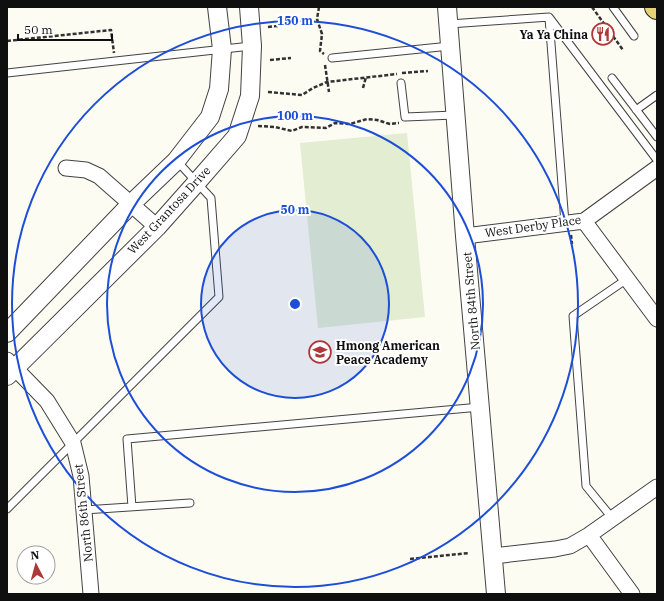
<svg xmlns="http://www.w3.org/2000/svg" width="664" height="601" font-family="'IBM Plex Serif',serif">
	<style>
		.pitch { fill: #e2edd1 }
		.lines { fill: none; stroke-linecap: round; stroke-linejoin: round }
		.service-casing { stroke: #424242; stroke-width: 9 }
		.minor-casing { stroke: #424242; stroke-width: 17 }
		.tertiary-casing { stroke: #424242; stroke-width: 20 }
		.primary-casing { stroke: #202020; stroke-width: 24 }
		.path { stroke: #313131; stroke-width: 2.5; stroke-dasharray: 4 2; stroke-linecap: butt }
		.service { stroke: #fff; stroke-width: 7 }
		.minor { stroke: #fff; stroke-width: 15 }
		.tertiary { stroke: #fff; stroke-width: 18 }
		.primary { stroke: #e7d279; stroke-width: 22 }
		.ring { fill: none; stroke: #1d4ed8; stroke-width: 2 }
		.labels { text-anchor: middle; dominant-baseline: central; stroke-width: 4; stroke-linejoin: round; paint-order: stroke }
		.poi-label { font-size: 12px; font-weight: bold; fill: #0f0f0f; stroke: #fff; text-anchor: end }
		.street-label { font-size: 12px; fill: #0f0f0f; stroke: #fff }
		.centre { fill: #1d4ed8; stroke: #fff; stroke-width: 2 }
		.ring-label { font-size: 12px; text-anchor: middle; font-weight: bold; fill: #1d4ed8; stroke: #fff; stroke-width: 4; stroke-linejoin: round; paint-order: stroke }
	</style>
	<rect width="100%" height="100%" fill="#fdfcf3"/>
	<!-- pitch -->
	<path class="pitch" d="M407,133L425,317L318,328L300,143Z"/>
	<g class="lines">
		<!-- service casing -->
		<g class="service-casing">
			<path id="service" d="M613,7L634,36
				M549,18L565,223
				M449,24L549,17L657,160
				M332,58L450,46
				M7,73L251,46
				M612,78L657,137
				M401,83L405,117L455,115
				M636,110L657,95
				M132,507L127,439L480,407
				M7,509L219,297L211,198L177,161
				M84,510L190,503
				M613,519L586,486L573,316L627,279"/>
		</g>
		<!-- minor casing -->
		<g class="minor-casing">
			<path id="minor" d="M66,168L86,170L99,176L157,227
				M584,221L657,319
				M465,236L584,221L657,168
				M7,360L47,401L73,443L81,476L91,594
				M589,535L632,594
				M493,556L555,549L570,546L589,535L657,487"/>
		</g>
		<!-- tertiary casing -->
		<g class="tertiary-casing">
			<path id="tertiary" d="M447,7L465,236L496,594
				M7,333L131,204L176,161L210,117L219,89L222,49L217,7
				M7,376L157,227L197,182L237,136L250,96L252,46L249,7"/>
		</g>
		<!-- primary casing -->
		<g class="primary-casing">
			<path id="primary" d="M656,7L657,8"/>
		</g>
		<!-- path -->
		<path class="path" d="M319,7L317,19L322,34L320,51L324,54
			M592,7L623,50
			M268,27L287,25
			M7,41L111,30L114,53
			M270,60L291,58
			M325,65L329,92
			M402,73L428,71
			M363,88L366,77
			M268,92L302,95L313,88L327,82L397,74
			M258,126L275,127L292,131L302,127L326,128L335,123L350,124L367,119L377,120L390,124L398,123H399
			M571,235L572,244
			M410,559L469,553"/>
		<!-- service -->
		<use href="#service" class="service"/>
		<!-- minor -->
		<use href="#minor" class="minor"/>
		<!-- tertiary -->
		<use href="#tertiary" class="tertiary"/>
		<!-- primary -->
		<use href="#primary" class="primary"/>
	</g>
	<!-- distance rings -->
	<circle cx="295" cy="304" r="94" fill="#1d4ed8" fill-opacity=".12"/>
	<g class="ring">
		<circle cx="295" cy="304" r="94"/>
		<circle cx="295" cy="304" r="188"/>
		<circle cx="295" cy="304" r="283"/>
	</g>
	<!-- icons -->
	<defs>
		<g id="restaurant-ring" transform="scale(1.15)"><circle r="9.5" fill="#fff" stroke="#ae3838" stroke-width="1.5"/><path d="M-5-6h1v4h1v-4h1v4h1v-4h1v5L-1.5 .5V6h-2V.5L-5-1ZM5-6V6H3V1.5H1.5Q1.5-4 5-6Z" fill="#ae3838"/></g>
		<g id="school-ring" transform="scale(1.15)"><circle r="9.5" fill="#fff" stroke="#ae3838" stroke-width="1.5"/><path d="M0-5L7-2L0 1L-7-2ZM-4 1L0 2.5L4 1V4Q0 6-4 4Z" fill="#ae3838"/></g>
	</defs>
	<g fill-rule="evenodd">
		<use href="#restaurant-ring" x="603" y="34"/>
		<use href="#school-ring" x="320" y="352"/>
	</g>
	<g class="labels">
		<!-- poi labels -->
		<g class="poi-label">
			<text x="588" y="34">Ya Ya China</text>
			<text x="336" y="345" text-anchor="start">Hmong American<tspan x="336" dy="14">Peace Academy</tspan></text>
		</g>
		<!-- street labels -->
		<g class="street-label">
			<text transform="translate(169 210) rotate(-47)">West Grantosa Drive</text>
			<text transform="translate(533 226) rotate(-8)">West Derby Place</text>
			<text transform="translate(471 301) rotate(-95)">North 84th Street</text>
			<text transform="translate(83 513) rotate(-96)">North 86th Street</text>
		</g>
	</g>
	<circle cx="295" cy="304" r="6" class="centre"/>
	<g class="ring-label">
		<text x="295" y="25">150 m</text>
		<text x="295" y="120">100 m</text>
		<text x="295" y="214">50 m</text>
	</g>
	<!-- border -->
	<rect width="664" height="601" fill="none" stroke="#0f0f0f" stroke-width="16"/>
	<!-- north arrow -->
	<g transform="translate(36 565) rotate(354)"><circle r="19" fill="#ffffff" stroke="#9f9f9f"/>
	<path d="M0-3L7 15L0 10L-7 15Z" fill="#ae3838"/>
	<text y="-6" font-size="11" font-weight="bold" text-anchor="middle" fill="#0f0f0f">N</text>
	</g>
	<!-- scale -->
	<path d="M18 34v6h94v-6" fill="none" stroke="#0f0f0f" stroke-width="2"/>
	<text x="24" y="34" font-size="12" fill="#0f0f0f" stroke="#ffffff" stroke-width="3" paint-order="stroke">50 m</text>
</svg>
